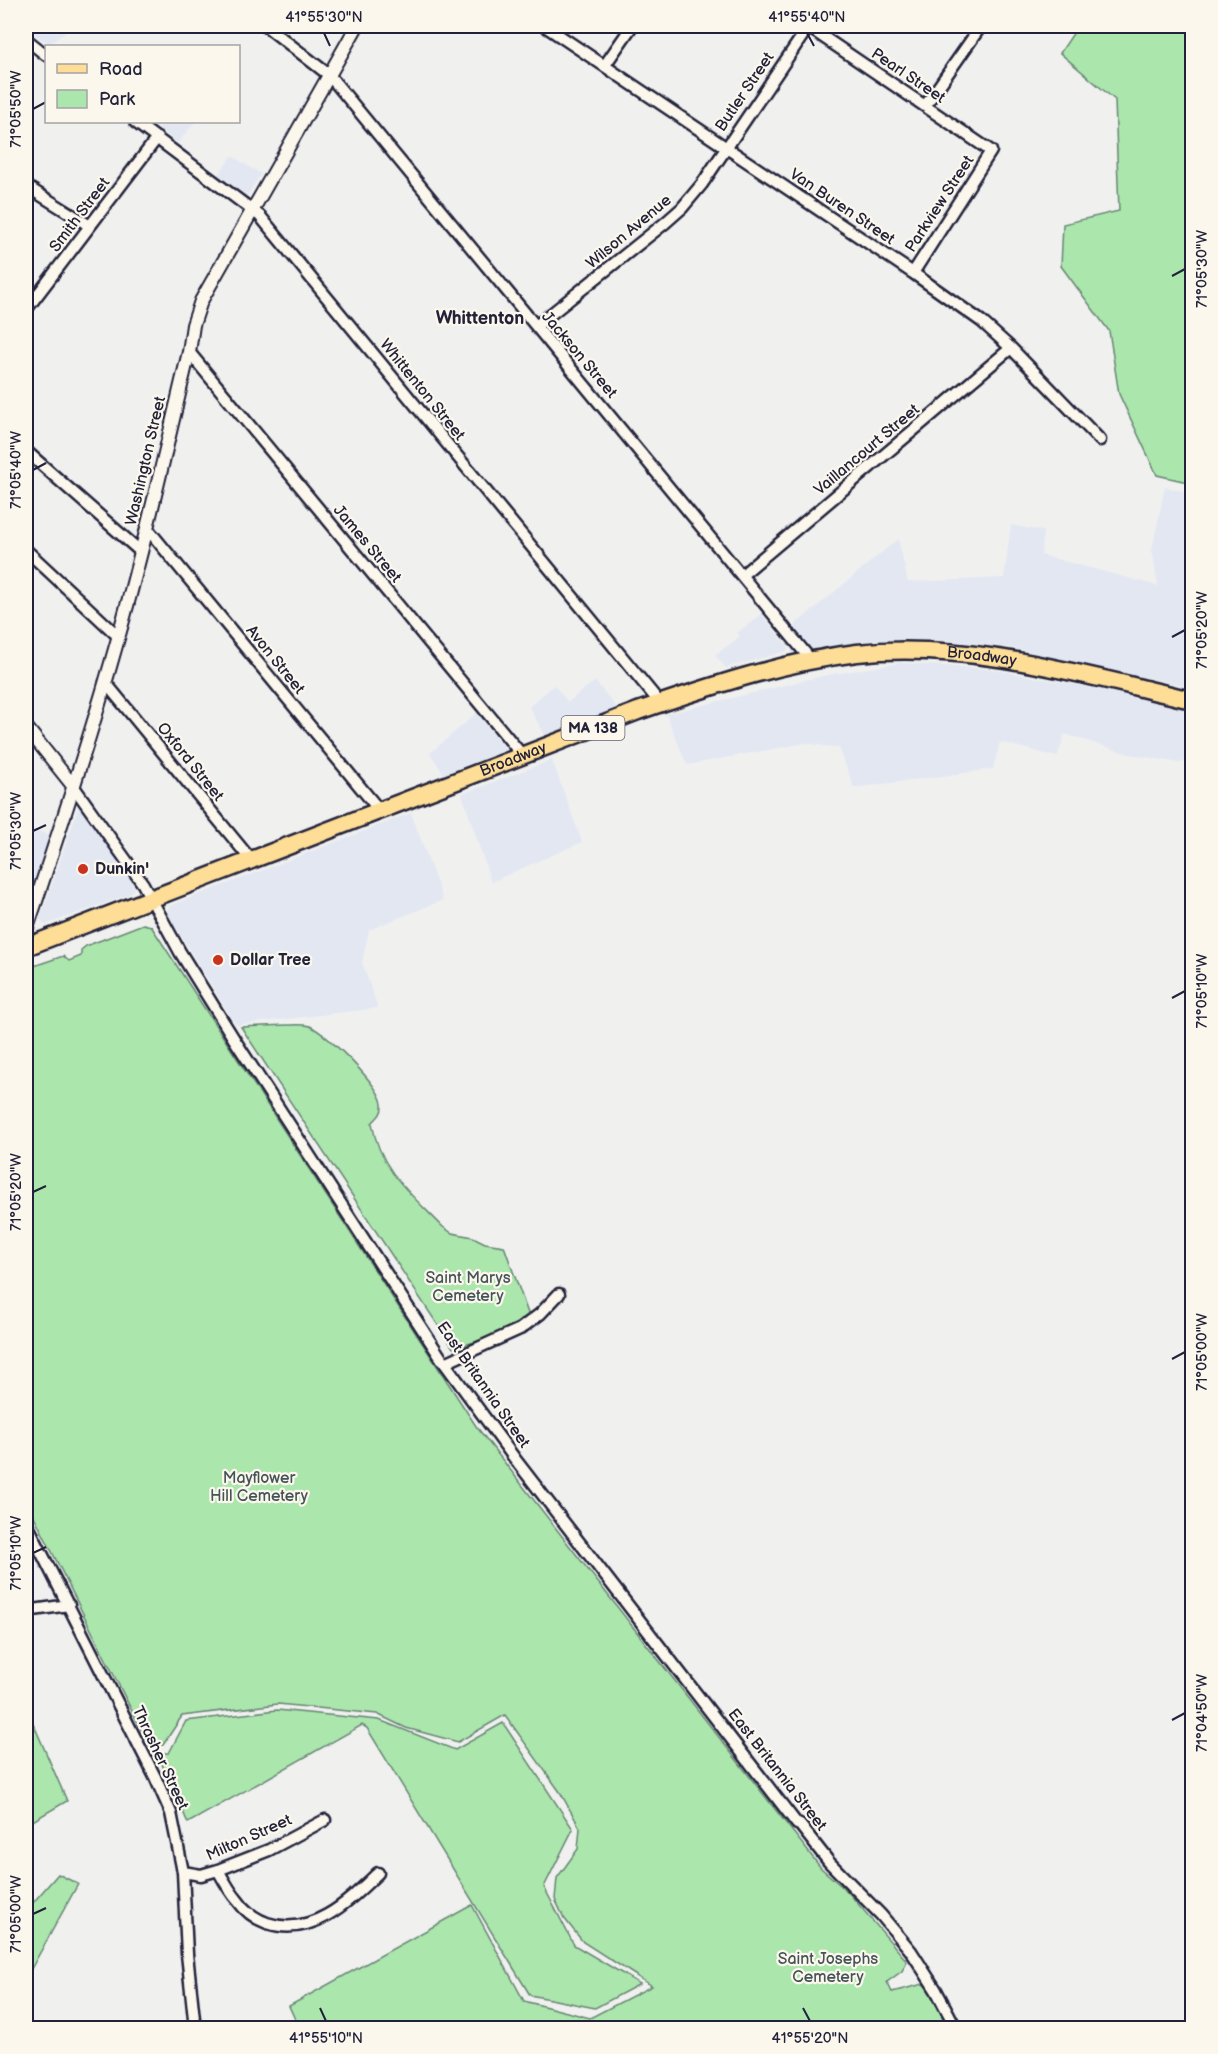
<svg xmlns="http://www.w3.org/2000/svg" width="1218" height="2054" font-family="'Balsamiq Sans',sans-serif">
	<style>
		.built { fill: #e2e7f2 }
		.green { fill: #abe6ac; stroke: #668474; stroke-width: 1.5 }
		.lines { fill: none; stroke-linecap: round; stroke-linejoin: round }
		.minor-casing { stroke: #22223b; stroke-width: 15 }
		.tertiary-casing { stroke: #22223b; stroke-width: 16 }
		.primary-casing { stroke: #22223b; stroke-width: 21 }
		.minor { stroke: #fbf7ec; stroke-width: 10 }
		.tertiary { stroke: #fbf7ec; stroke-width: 12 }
		.primary { stroke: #fedd96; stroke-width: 16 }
		.ticks { fill: none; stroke: #22223b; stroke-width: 2 }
		.poi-dot { fill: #c8321e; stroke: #fbf7ec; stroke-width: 2 }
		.labels { text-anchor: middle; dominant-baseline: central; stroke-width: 4.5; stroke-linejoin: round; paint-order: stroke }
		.shield { fill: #fbf7ec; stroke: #636270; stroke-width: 1.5 }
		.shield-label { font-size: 15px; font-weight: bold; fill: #22223b }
		.street-label { font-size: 16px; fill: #22223b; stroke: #fbf7ec }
		.poi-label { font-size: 16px; font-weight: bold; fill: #22223b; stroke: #fbf7ec; text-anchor: start }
		.park-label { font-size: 16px; fill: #445357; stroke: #fbf7ec }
		.neighbourhood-label { font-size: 18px; font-weight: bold; fill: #22223b; stroke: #fbf7ec }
		.neatline { fill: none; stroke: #22223b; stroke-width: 2 }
		.ticks-label { font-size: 15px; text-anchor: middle; fill: #22223b }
	</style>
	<rect width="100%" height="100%" fill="#f0f0ef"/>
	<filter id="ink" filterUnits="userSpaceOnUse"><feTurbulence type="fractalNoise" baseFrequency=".0167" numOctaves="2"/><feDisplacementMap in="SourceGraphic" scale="12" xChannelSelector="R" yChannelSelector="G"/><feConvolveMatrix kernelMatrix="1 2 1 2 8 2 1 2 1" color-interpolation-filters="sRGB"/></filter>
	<g filter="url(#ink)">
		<!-- built -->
		<path class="built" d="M26,26H61L65,33L49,44L26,28Z
			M163,122H195L178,143L158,128Z
			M232,156L261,174L247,196L218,175Z
			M1165,487L1192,493V687L1093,667L1013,648L940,640L862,641L791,653L796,624L898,539L908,582L1004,578L1011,525L1043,531L1041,555L1158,586L1152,550Z
			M762,614L788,647L787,651L726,668L715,655L733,642L740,636L737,633Z
			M900,663L990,669L1104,690L1192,711V760L1179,763L1129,754L1065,734L1057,757L1000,742L993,769L854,788L839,748L806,743L687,765L666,714L822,676Z
			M595,681L617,708L545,735L529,707L554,685L568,702Z
			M478,712L506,750L444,774L430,753Z
			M552,760L582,842L491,882L462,794Z
			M79,806L83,809L133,883L134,889L130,894L45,925L40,919Z
			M411,813L443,900L369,930L362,963L378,1008L236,1025L167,913L169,906Z
			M26,827L50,835L26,902Z"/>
		<!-- green -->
		<path class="green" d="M1078,26H1192V483L1157,475L1119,394L1109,331L1061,266L1063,224L1119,211L1115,100L1060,53Z
			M143,924L151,926L476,1426L821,1868L848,1892L907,1961L902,1971L887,1982L892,1992L923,1984L927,1987L951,2028H299L289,2006L472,1905L524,2001L590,2018L652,1986L583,1942L564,1918L555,1899L557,1878L578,1849L580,1828L560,1792L505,1715L458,1742L406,1728L377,1714L278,1704L182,1716L163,1745L150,1747L26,1500V973L34,966L63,956L69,961L81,956V950L86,946Z
			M287,1025C294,1025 303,1024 310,1026C327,1034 380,1085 382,1104C383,1113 378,1117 372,1123C380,1171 411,1194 443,1227L452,1233L473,1237L485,1243L504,1246L530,1319L507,1333L453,1348L241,1027Z
			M277,1710L379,1720L455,1750L503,1723L573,1829L544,1887L574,1945L640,1984L595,2008L530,1995L367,1728L362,1725L188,1823L157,1753H169L186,1721Z
			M30,1716L67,1801L26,1825V1719Z
			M58,1874L78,1884L26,1978V1905H31Z"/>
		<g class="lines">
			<!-- minor casing -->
			<g class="minor-casing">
				<path id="minor" d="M266,26L329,75L811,660
					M545,26L913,273L981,321L1011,348L1100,440
					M807,26L991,151L913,273
					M26,39L46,55
					M605,65L632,26
					M925,106L981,26
					M135,122L260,216L660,703
					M26,186L90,226
					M26,310L157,138
					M536,326L665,223L682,208L702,184L809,26
					M189,352L522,755
					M26,451L141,552
					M147,528L380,811
					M26,550L118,636
					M742,575L1011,348
					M105,682L252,861
					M74,787L143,884L180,952L234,1039L441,1358L515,1459L797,1824L800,1825L829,1862L881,1915L911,1951L936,1990L956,2028
					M445,1363L520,1329L540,1314L559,1294
					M26,1522L155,1777L171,1813L183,1872L187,1954L195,2028
					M26,1611L69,1605
					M218,1870C224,1881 230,1892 238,1901C245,1911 256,1919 267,1923C312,1938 348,1902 378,1873
					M183,1872L201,1875L218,1870L269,1850L325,1820"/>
			</g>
			<!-- tertiary casing -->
			<g class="tertiary-casing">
				<path id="tertiary" d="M26,727L74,787
					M26,931C68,806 109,680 141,552C158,485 173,418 189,352L193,325L201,301L357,26"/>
			</g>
			<!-- primary casing -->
			<g class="primary-casing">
				<g id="primary">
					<path id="s1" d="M26,947L638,711C708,687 782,662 857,653C970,641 1083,675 1192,700"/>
				</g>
			</g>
			<!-- minor -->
			<use href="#minor" class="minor"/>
			<!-- tertiary -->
			<use href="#tertiary" class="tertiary"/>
			<!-- primary -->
			<use href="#primary" class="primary"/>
		</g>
	</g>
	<!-- ticks -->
	<path class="ticks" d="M324,33L330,46M807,33L814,46M33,109L46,102M1172,276L1185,269M33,470L46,463M1172,637L1185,630M33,831L46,825M1172,998L1185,991M33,1192L46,1186M1172,1359L1185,1352M33,1553L46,1547M1172,1720L1185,1713M33,1914L46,1908M320,2008L326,2021M803,2008L810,2021"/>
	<!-- markers -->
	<g class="poi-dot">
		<circle cx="83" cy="869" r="6"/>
		<circle cx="218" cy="960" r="6"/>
	</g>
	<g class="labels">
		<!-- shield labels -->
		<rect class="shield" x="561.5" y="716" width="63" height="24" rx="4.5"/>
		<g class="shield-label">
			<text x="593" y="728">MA 138</text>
		</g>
		<!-- street labels -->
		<g class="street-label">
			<text transform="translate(908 76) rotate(34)">Pearl Street</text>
			<text transform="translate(745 92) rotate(-56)">Butler Street</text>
			<text transform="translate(940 204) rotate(-57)">Parkview Street</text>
			<text transform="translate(842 207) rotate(34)">Van Buren Street</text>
			<text transform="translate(80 215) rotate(-53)">Smith Street</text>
			<text transform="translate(629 232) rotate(-40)">Wilson Avenue</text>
			<text transform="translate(579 355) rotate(50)">Jackson Street</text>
			<text transform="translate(422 390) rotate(51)">Whittenton Street</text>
			<text transform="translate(867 450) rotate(-40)">Vaillancourt Street</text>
			<text transform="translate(146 461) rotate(-77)">Washington Street</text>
			<text transform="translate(367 544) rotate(50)">James Street</text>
			<text stroke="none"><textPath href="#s1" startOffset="1008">Broadway</textPath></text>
			<text transform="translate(275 660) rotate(51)">Avon Street</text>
			<text stroke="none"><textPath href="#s1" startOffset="522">Broadway</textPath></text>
			<text transform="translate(190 762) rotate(51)">Oxford Street</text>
			<text transform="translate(483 1385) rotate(55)">East Britannia Street</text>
			<text transform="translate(160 1758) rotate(65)">Thrasher Street</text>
			<text transform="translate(777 1770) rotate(52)">East Britannia Street</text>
			<text transform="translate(249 1838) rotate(-24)">Milton Street</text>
		</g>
		<!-- poi labels -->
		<g class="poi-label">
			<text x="95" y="869">Dunkin'</text>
			<text x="230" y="960">Dollar Tree</text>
		</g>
		<!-- park labels -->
		<g class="park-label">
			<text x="468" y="1278">Saint Marys<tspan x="468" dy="18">Cemetery</tspan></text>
			<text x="259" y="1478">Mayflower<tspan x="259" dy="18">Hill Cemetery</tspan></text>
			<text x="828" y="1959">Saint Josephs<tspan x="828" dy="18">Cemetery</tspan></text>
		</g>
		<!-- neighbourhood labels -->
		<g class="neighbourhood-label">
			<text x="480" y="318">Whittenton</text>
		</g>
	</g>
	<!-- margin -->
	<rect width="1218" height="2054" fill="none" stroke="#fbf7ec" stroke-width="66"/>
	<!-- legend -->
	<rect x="45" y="45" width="195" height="78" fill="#fbf7ec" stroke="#a4a2a5" stroke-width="1.5"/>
	<rect x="57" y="64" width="30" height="9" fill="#fedd96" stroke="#a4a2a5" stroke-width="1.5"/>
	<text x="99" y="75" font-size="18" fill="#22223b">Road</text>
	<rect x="57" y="90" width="30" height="18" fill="#abe6ac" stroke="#a4a2a5" stroke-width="1.5"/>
	<text x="99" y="105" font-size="18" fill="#22223b">Park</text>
	<rect x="33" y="33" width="1152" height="1988" class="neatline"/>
	<g class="ticks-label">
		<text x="324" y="22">41°55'30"N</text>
		<text x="807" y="22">41°55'40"N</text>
		<text transform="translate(16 109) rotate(-90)" y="5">71°05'50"W</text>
		<text transform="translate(1202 269) rotate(-90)" y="5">71°05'30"W</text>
		<text transform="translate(16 470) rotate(-90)" y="5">71°05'40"W</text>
		<text transform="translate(1202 630) rotate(-90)" y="5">71°05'20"W</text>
		<text transform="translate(16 831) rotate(-90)" y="5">71°05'30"W</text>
		<text transform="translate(1202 991) rotate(-90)" y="5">71°05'10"W</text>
		<text transform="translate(16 1192) rotate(-90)" y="5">71°05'20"W</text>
		<text transform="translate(1202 1352) rotate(-90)" y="5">71°05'00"W</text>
		<text transform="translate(16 1553) rotate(-90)" y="5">71°05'10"W</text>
		<text transform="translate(1202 1713) rotate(-90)" y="5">71°04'50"W</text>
		<text transform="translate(16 1914) rotate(-90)" y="5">71°05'00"W</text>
		<text x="326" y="2043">41°55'10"N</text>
		<text x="810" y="2043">41°55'20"N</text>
	</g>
</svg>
